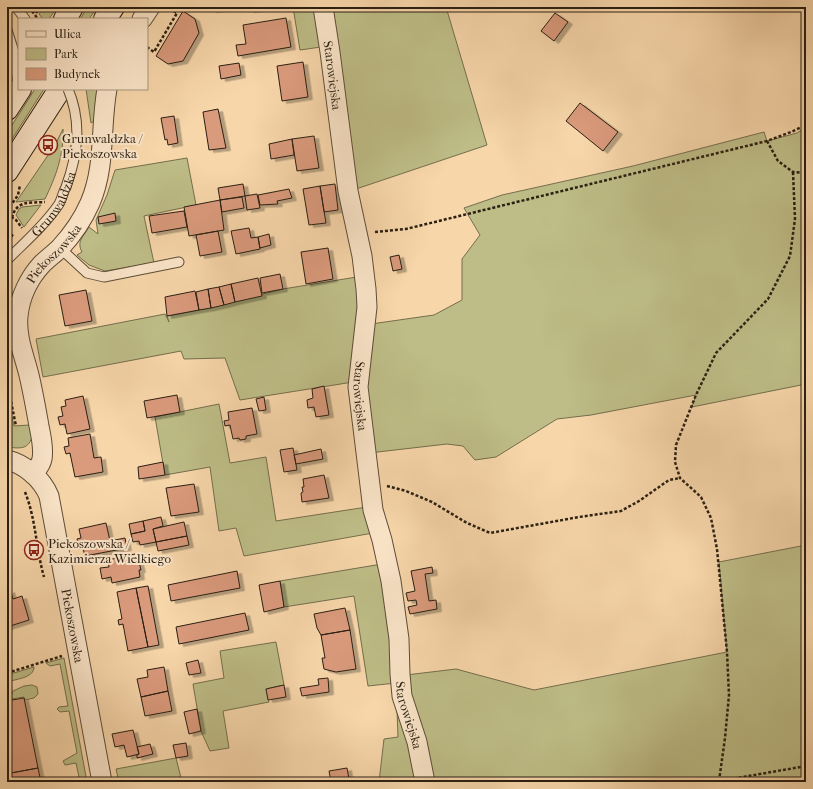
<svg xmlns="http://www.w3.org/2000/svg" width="813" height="789" font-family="'IM FELL French Canon',serif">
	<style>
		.green { fill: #bebd87; stroke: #746e4c }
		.building { fill: #da9a7c; stroke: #2a1f12; filter: url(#shadow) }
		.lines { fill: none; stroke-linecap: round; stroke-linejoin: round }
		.lane-casing { stroke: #5d4d38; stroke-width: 11 }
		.street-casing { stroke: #5d4d38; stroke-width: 21 }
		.secondary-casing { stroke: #2a1f12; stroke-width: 24 }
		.path { stroke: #2a1f12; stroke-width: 2.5; stroke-dasharray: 3 2; stroke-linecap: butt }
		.lane { stroke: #fae4c8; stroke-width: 9 }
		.street { stroke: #fae4c8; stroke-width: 19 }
		.secondary { stroke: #fae4c8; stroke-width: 22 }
		.lane-bridge-casing { stroke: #5d4d38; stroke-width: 11; stroke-linecap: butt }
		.path-bridge { stroke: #2a1f12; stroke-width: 2.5; stroke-dasharray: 3 2; stroke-linecap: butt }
		.lane-bridge { stroke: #fae4c8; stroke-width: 9 }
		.labels { text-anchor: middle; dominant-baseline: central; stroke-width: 4; stroke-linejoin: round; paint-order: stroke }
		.street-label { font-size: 13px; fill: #2a1f12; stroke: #fae4c8 }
		.poi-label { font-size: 13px; fill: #2a1f12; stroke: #fae4c8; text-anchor: start }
	</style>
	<defs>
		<filter id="shadow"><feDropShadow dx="4.5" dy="2.5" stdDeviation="0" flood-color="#0004"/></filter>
	</defs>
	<rect width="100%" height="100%" fill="#f7d6aa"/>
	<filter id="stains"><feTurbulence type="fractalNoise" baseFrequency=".005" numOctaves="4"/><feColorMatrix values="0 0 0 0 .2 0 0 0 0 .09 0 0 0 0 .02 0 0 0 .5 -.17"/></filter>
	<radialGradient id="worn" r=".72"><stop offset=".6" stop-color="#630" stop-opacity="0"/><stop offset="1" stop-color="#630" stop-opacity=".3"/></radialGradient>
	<!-- green -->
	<path class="green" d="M44,7H57L49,19H43L39,14Z
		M88,7H97L89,19H80Z
		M293,7H315L321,47L300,50Z
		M329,7H446L487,145L353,190Z
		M35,89H44L7,147V133Z
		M86,89H100L94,121L91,123Z
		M806,127V384L692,407L696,395L591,415L557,419L496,457L475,460L463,446L447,444L369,453L353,382L240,400L225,358L184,359L181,351L43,377L36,339L165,314L169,322L167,316L199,310L283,289L369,275L371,324L434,315L462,300V259L480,235L464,208L502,195L633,166L764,132L767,141L797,133Z
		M63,129C64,155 56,176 45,199L16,202L55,145Z
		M187,158L196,205L144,216L154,263L105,271L89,265L77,255L82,252C76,241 84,236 89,227L98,234L96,220L107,195L115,170Z
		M41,205L24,227L16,215L19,209L22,207Z
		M19,286L16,357H14C3,351 7,311 7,299Z
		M7,395L14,426L29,425L33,432C30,449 23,449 7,447Z
		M219,404L230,463L266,457L276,521L367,507L373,533L244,556L236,528L219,531L210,467L165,475L155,417Z
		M806,545V782H379L384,739L398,737L396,683L368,686L354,596L284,607L280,581L382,564L406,675L456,669L534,690L727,652L719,562Z
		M276,642L284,685L266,689L269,702L223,711L229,748L210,751L201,731L193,684L224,678L220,651Z
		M64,658L87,782H80L76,763L65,765L63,761L77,753L69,711L60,712L57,709L59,707L68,706L60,664L50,666L46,663Z
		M34,667C34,678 16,679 7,682V675Z
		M24,686L32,685L37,687L38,694L34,698L25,700L24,697L12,699L11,696L13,691Z
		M176,758L182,782H119L116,769Z"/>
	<!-- building -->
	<path class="building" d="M212,7H232L212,10Z
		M249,7H263V8L250,10Z
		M183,11L195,19L199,33L183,61L168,64L156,56Z
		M555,13L568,22L554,41L541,31Z
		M286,18L291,47L238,56L236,45L246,44L243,25Z
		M303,62L308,97L282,101L277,66Z
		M239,63L241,75L221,79L219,66Z
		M580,103L618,132L603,151L566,121Z
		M218,109L226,148L209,150L203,112Z
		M174,116L178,143L168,145L167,139L165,140L161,118Z
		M314,136L319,168L297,171L292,139Z
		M49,139L53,142L45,153L41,151Z
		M292,139L294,155L271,159L269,144Z
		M243,184L245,196L220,200L218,188Z
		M335,184L338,210L324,212L320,186Z
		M320,186L326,223L309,225L303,189Z
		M289,189L292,198L277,201L278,204L260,205L258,195Z
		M257,194L260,208L247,210L245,196Z
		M242,197L244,208L222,212L220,200Z
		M220,200L224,230L189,236L184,207Z
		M184,211L187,227L152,233L149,216Z
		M115,213L116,221L99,224L98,217Z
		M249,228L251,238L258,237L260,249L236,254L231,231Z
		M218,231L222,252L200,256L196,235Z
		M269,234L271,245L260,248L258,237Z
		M328,248L333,279L306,284L301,252Z
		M399,255L402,269L393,271L390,257Z
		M280,274L283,289L262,293L260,278Z
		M258,278L262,296L235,302L231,284Z
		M231,284L235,302L224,305L219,287Z
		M219,287L224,305L211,308L208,289Z
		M208,289L211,308L199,310L196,292Z
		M86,290L92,321L65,326L59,295Z
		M195,291L199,310L167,316L165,297Z
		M324,386L329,415L316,417L314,407L308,408L307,400L313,398L312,389Z
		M177,395L180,412L147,418L144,401Z
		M83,396L90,429L67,434L65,424L60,425L58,417L63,416L61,407L66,406L65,400Z
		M264,397L266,410L259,411L256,399Z
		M252,408L257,434L246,436V439L240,440L239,438L233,439L230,425L225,426L224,421L229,420L228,412Z
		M90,434L94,458L101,457L103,472L75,477L70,453L66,454L64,447L69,446L68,438Z
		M293,448L297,470L284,472L280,450Z
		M321,449L323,459L296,464L294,455Z
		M163,462L165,475L139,479L138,467Z
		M324,475L329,498L302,502L301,493L303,492L302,487H304L303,479Z
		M194,484L199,512L171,516L166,488Z
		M161,517L163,526L153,529L156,542L140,545L139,541L133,542L131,534L145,531L143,521Z
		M143,521L145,531L131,534L129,524Z
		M184,522L187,536L156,542L153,529Z
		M106,523L110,541L125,538L127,548L85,556L83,548L79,549L77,539L81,538L79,529Z
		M187,536L189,545L158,551L156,542Z
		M34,542L37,555L33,556L31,543Z
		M135,554L137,563L139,562L141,570H139L140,577L112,583L111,577L102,579L100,568L109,567L108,560Z
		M432,567L433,573L425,574L429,601L436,600L437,609L410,614L408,607L417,605L416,600L408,601L406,593L415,591L411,571Z
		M237,571L240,588L171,601L168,585Z
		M280,581L284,607L264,612L259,585Z
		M148,586L159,645L148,647L136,588Z
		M136,588L148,647L128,651L123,624L119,625L118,620L122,619L117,592Z
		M10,590L13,599L22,596L29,620L7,627V592Z
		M345,608L350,630L321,635L317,628L314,614Z
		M245,613L249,630L179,644L176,627Z
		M350,630L356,669L336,672L324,669L322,658H325L321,635Z
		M198,660L201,673L189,675L186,663Z
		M164,667L168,691L141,697L137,679L148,677L147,670Z
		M328,678L329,692L302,696L300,688L319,685L318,679Z
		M284,685L286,697L268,700L266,689Z
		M168,691L172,711L145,716L141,697Z
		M11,697L12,700L24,698L38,768L11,773L7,753V698Z
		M197,709L201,731L189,734L184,712Z
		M133,730L139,754L127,757L124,745L115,747L112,734Z
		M186,743L188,756L176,758L173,745Z
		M150,744L153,754L137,758V755L139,754L137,747Z
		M38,768L41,782H13L11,773Z
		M347,768L349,779L331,782L329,771Z"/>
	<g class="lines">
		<!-- lane casing -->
		<g class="lane-casing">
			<path id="lane" d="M16,7L25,19
				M7,30L15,55L18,91
				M60,248L87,273L104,277L179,262"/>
		</g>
		<!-- street casing -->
		<g class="street-casing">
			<g id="street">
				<path id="s1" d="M323,7L330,52L348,191L362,256L366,289L367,307L358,387L373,510L382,540L391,581L399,639L400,674L402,696L417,742L425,782"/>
				<path d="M142,19L150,7"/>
				<path id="s2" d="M7,460C25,464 42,479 49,496L102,782"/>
				<path id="s3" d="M33,474C37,469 41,465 42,459C44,448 41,436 39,426C36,409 33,392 29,375C24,355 16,337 18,316C20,297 29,278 42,264C48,258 54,254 60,248C72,235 83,219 90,203C106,166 100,127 107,89"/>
			</g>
		</g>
		<!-- secondary casing -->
		<g class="secondary-casing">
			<path id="secondary" d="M65,19L72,7
				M105,19L113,7
				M7,109L20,89
				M7,171L60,89"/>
		</g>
		<!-- path -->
		<path class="path" d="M36,13L40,7
			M147,47L154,52L177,13L167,7
			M767,141L778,161L793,172L806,173
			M7,211L18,195L20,185
			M7,214L16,220L22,228
			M12,218C16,200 30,203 45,202
			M7,231L14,237
			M375,232L406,229L767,141L791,132L806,125
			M7,382L16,426
			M387,486L406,491L432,502L467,523L490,533L579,517L621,511L639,501L669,480L680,478
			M25,492C36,519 36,549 44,577
			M7,673L62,656
			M719,781L725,738L729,695L727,652L717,549L711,518L701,497L680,478L675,462L676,445L696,395L716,353L768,299L790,256L795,219L793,172
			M694,782L719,778
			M714,782L806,766"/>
		<!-- lane -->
		<use href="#lane" class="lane"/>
		<!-- street -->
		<use href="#street" class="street"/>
		<!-- secondary -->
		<use href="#secondary" class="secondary"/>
		<!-- lane-bridge casing -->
		<g class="lane-bridge-casing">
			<g id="lane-bridge">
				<path id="s4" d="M7,260C25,242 45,225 59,204C62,199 63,192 66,187C78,154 82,122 68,89"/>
			</g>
		</g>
		<!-- path-bridge -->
		<path class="path-bridge" d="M29,7L38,19"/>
		<!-- lane-bridge -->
		<use href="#lane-bridge" class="lane-bridge"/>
	</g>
	<!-- icons -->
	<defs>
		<g id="bus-ring" transform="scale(1)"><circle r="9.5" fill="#fae4c8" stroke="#8f2418" stroke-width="1.5"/><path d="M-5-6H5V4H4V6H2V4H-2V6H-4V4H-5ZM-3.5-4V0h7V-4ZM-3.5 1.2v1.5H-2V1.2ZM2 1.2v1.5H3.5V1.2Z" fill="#8f2418"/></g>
	</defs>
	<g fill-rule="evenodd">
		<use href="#bus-ring" x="48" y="145"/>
		<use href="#bus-ring" x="34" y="550"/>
	</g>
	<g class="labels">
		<!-- street labels -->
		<g class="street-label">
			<text stroke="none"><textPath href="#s1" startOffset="69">Starowiejska</textPath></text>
			<text stroke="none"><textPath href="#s4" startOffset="74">Grunwaldzka</textPath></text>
			<text stroke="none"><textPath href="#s3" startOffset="237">Piekoszowska</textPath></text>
			<text stroke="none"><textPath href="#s1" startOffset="393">Starowiejska</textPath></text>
			<text stroke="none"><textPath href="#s2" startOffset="189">Piekoszowska</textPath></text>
			<text stroke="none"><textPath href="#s1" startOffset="717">Starowiejska</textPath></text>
		</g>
		<!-- poi labels -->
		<g class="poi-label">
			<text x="62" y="138">Grunwaldzka /<tspan x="62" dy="15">Piekoszowska</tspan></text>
			<text x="48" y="543">Piekoszowska /<tspan x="48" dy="15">Kazimierza Wielkiego</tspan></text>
		</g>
	</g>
	<!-- margin -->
	<rect width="813" height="789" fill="none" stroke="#f7d6aa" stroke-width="24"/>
	<rect x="8" y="8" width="797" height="773" fill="none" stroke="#2a1f12" stroke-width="2"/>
	<rect x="12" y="12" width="789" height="765" fill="none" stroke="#2a1f12"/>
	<!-- legend -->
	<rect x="18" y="18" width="130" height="72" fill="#fae4c8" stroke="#a7957f"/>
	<rect x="26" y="31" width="20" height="6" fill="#fae4c8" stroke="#a7957f"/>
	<text x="54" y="38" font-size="12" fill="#2a1f12">Ulica</text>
	<rect x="26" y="48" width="20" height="12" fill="#bebd87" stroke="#a7957f"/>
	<text x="54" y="58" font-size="12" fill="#2a1f12">Park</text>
	<rect x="26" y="68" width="20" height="12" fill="#da9a7c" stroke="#a7957f"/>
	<text x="54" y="78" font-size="12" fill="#2a1f12">Budynek</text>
	<rect width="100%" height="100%" filter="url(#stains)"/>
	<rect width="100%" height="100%" fill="url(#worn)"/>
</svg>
